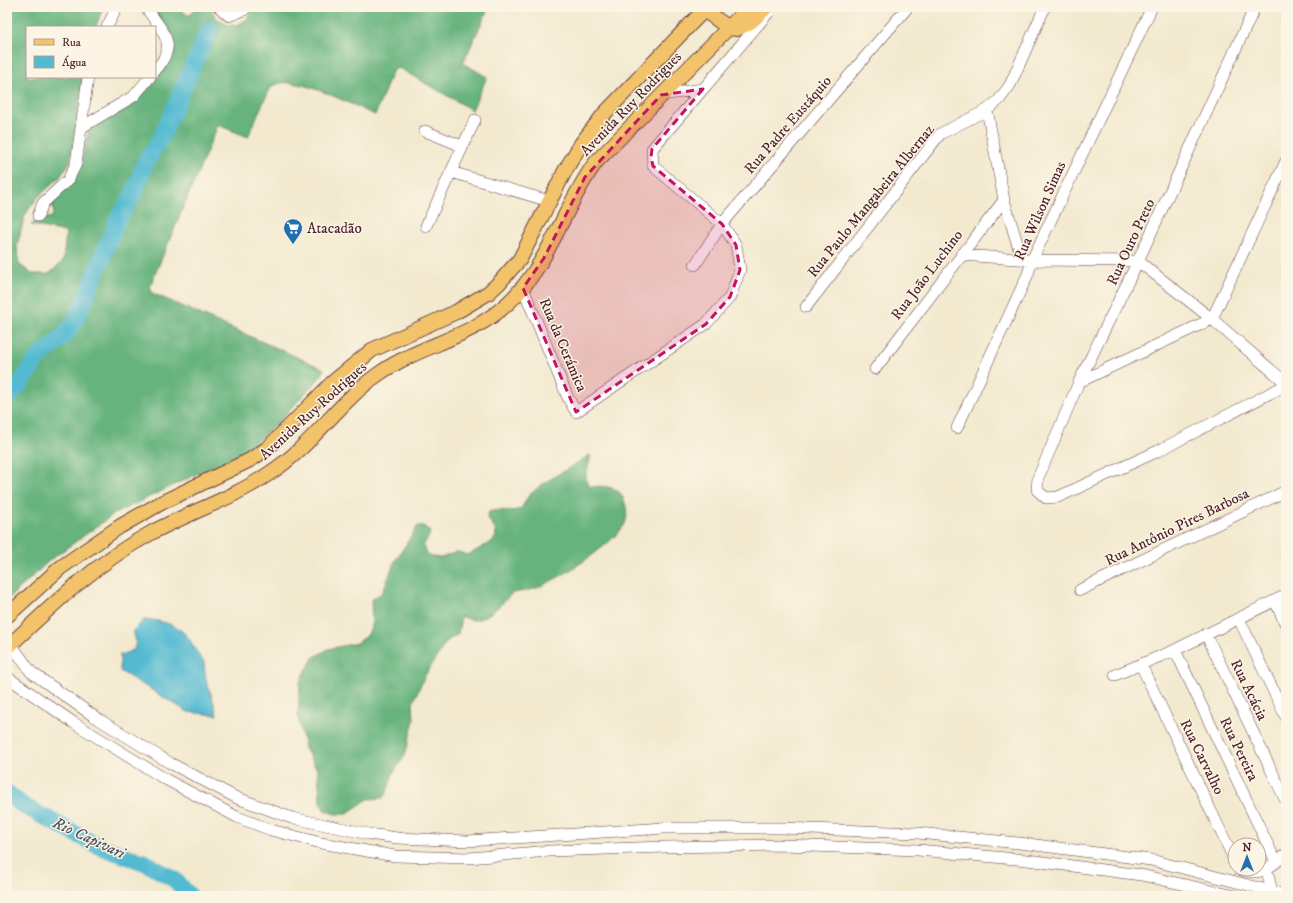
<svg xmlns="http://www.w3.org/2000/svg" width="1293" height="903" font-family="'IM FELL DW Pica',serif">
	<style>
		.forest { fill: #66b37e; stroke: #586954 }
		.water { fill: #53bad1; stroke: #4e6c7e }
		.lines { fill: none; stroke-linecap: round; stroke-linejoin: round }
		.river { stroke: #53bad1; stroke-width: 17 }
		.minor-casing { stroke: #633d44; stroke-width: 12 }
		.major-casing { stroke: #633d44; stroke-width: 16 }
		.minor { stroke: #fff; stroke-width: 11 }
		.major { stroke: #f2c36a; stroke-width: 14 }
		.marked { fill: #c2185b; fill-opacity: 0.2; stroke: #c2185b; stroke-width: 3; stroke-dasharray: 8 5; stroke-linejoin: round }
		.labels { text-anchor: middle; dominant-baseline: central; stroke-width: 3; stroke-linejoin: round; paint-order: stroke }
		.street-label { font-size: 15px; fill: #4a1f2b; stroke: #fcf5e5 }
		.poi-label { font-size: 15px; fill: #4a1f2b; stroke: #fcf5e5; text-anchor: start }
		.water-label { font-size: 16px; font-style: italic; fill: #4d5565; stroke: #fcf5e5 }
	</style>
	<rect width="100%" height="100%" fill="#fcf5e5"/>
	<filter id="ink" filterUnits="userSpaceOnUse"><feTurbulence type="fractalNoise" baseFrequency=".025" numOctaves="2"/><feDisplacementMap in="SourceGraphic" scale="8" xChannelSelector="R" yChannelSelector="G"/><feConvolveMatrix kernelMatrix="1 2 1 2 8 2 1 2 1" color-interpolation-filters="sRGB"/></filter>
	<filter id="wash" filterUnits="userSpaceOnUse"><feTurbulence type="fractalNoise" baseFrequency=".012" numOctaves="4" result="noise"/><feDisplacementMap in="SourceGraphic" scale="16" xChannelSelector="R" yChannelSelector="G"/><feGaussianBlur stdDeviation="0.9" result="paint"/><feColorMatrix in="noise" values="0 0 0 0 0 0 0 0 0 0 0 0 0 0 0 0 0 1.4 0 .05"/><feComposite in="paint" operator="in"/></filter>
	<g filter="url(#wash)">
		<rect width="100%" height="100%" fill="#f2e9cf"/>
		<!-- forest -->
		<path class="forest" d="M7,7H103L96,27H27V77H83L70,162L60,177L38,197L25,215L17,246L19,264L32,274H49L63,261L66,233L61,231L31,225L43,217L51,218L54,212L51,201L71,182L82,159L89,129C127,106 162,90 173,42L151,7H177L189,16L196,7H211C215,22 232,32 245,20C249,17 252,11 254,7H489L463,63L487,77L472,110L399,68L393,70L375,115C356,107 288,70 272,87C266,94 253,126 248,137L218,125L150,286L152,293L324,369L322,375L276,425L247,450L114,514L50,560L7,600Z
			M590,455C591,467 580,477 591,487C602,485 618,486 623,498C627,506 629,519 623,527C610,546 556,582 533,589C527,591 519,592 512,593C504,602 486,620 473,620C469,620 464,617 461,616L458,634L447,641L424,677L413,703L414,720L405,756L393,773L386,795L382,798L368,799L346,814H335L324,810L320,799L318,771L305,748L298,716L300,682L313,658L328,649L357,643L367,636L372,626L371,600L382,593L395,561L418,526H424L430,532L429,536L423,546L429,556L441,558L457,552L468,555L490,543L496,537L495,529L487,517L489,512C499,508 510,513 521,509L529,495L544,483Z"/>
		<!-- water -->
		<path class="water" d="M145,619C160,621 175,623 186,635C193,643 196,654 204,662C204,681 213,696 217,715L188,712L120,671V655L134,650L136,641L133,631Z"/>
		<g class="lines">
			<!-- river -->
			<path class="river" d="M7,399L23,380L36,360L65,335L77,318L118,219L134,193L145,163L160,140L209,30
				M7,793L22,805L98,846L146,863L175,880L190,896"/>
		</g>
	</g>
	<g filter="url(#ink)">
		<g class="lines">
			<!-- minor casing -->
			<g class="minor-casing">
				<path id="minor" d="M146,7C162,33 180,42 155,71
					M219,7L229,16L244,10L246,7
					M1255,7L1138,261L1079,382L1038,478L1037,490L1046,498L1058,497L1158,451L1286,385
					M107,27L117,7
					M661,95L703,89
					M987,110L1004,200L1022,259
					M82,127L134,96L150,77
					M425,131L462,146
					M451,172L549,201
					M38,216L43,203L68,180L76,164L88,77
					M426,226L475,120
					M961,255L1032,260L1138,261L1212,319L1286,383
					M695,265L722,224L908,7
					M523,288L568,398L576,412L706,324L730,297L740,270L736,245L722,224L653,166L652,149L768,13
					M806,307L940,134L987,110L999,100L1010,85L1045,7
					M875,369L1004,200
					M1079,382L1212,319L1286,161
					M957,428L1028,274L1032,260L1152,7
					M1080,590L1286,491
					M1275,601L1286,625
					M1239,619L1286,717
					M1206,634L1286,801
					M11,644L31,672L95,717L170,763L237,798L292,818L369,834L397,838L468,841L664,828H782L918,833L1028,844L1151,860L1286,895
					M1175,650L1276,862
					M1141,665L1235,861
					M1115,675L1175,650L1286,595
					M7,677L74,723L165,779L237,817L271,830L321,843L395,856L469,858L549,851L665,847L783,845L918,850L1027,860L1141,875L1235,896
					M1239,869C1262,877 1269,868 1286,854
					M1267,870L1272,892"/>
			</g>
			<!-- major casing -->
			<g class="major-casing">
				<path id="major" d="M704,10L729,28L737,29L752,21L767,7
					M7,616L60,568L119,527L161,503L250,460L268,448L332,383L372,350L456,312L488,293L499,283L520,259L566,169L581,144L605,113L707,7
					M7,648C52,605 96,563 151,533C190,512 234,498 270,473C312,446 339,401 380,373C420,345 471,338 507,304C550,265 563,207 596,162L749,7"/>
			</g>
			<!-- minor -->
			<use href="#minor" class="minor"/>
			<!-- major -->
			<use href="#major" class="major"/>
		</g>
	</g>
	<!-- marked area -->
	<path class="marked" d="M703,89L652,149L651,157L653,166L722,224L736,245L740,270L730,297L706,324L576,412L523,288L544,258L585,177L661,95Z"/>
	<!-- icons -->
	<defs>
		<g id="supermarket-pin" transform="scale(1)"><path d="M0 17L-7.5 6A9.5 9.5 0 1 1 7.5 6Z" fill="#1f6fb2" stroke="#fcf5e5"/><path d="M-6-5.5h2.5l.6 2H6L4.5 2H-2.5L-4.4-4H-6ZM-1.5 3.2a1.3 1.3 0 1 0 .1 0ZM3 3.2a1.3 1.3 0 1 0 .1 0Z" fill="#fff"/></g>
	</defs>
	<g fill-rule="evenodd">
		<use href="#supermarket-pin" x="293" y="228"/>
	</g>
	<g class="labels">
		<!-- street labels -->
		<g class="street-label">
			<text transform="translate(631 104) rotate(-46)">Avenida Ruy Rodrigues</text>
			<text transform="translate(788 125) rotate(-49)">Rua Padre Eustáquio</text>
			<text transform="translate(871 201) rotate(-51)">Rua Paulo Mangabeira Albernaz</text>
			<text transform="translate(1040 211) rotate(-66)">Rua Wilson Simas</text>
			<text transform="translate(1131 242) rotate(-65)">Rua Ouro Preto</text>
			<text transform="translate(927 275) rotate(-53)">Rua João Luchino</text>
			<text transform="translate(563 345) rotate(67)">Rua da Cerámica</text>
			<text transform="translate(313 411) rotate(-42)">Avenida Ruy Rodrigues</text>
			<text transform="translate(1177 527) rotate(-26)">Rua Antônio Pires Barbosa</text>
			<text transform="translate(1249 690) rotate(64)">Rua Acácia</text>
			<text transform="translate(1239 749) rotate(64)">Rua Pereira</text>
			<text transform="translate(1202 757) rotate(64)">Rua Carvalho</text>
		</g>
		<!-- poi labels -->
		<g class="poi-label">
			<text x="307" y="228">Atacadão</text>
		</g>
		<!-- water labels -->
		<g class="water-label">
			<text transform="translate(89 838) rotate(25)">Rio Capivari</text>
		</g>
	</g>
	<!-- margin -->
	<rect width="1293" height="903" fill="none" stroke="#fcf5e5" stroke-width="24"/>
	<!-- legend -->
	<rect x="26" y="26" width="130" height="52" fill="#fcf5e5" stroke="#b59f9b"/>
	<rect x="34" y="39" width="20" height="6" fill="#f2c36a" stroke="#b59f9b"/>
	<text x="62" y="46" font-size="12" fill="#4a1f2b">Rua</text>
	<rect x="34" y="56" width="20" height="12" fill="#53bad1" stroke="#b59f9b"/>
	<text x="62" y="66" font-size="12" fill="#4a1f2b">Água</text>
	<!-- north arrow -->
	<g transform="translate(1247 857)"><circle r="19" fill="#fcf5e5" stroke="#b59f9b"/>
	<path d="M0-3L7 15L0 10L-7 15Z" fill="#1f6fb2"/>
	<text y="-6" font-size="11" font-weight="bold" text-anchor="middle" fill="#4a1f2b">N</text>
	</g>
</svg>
